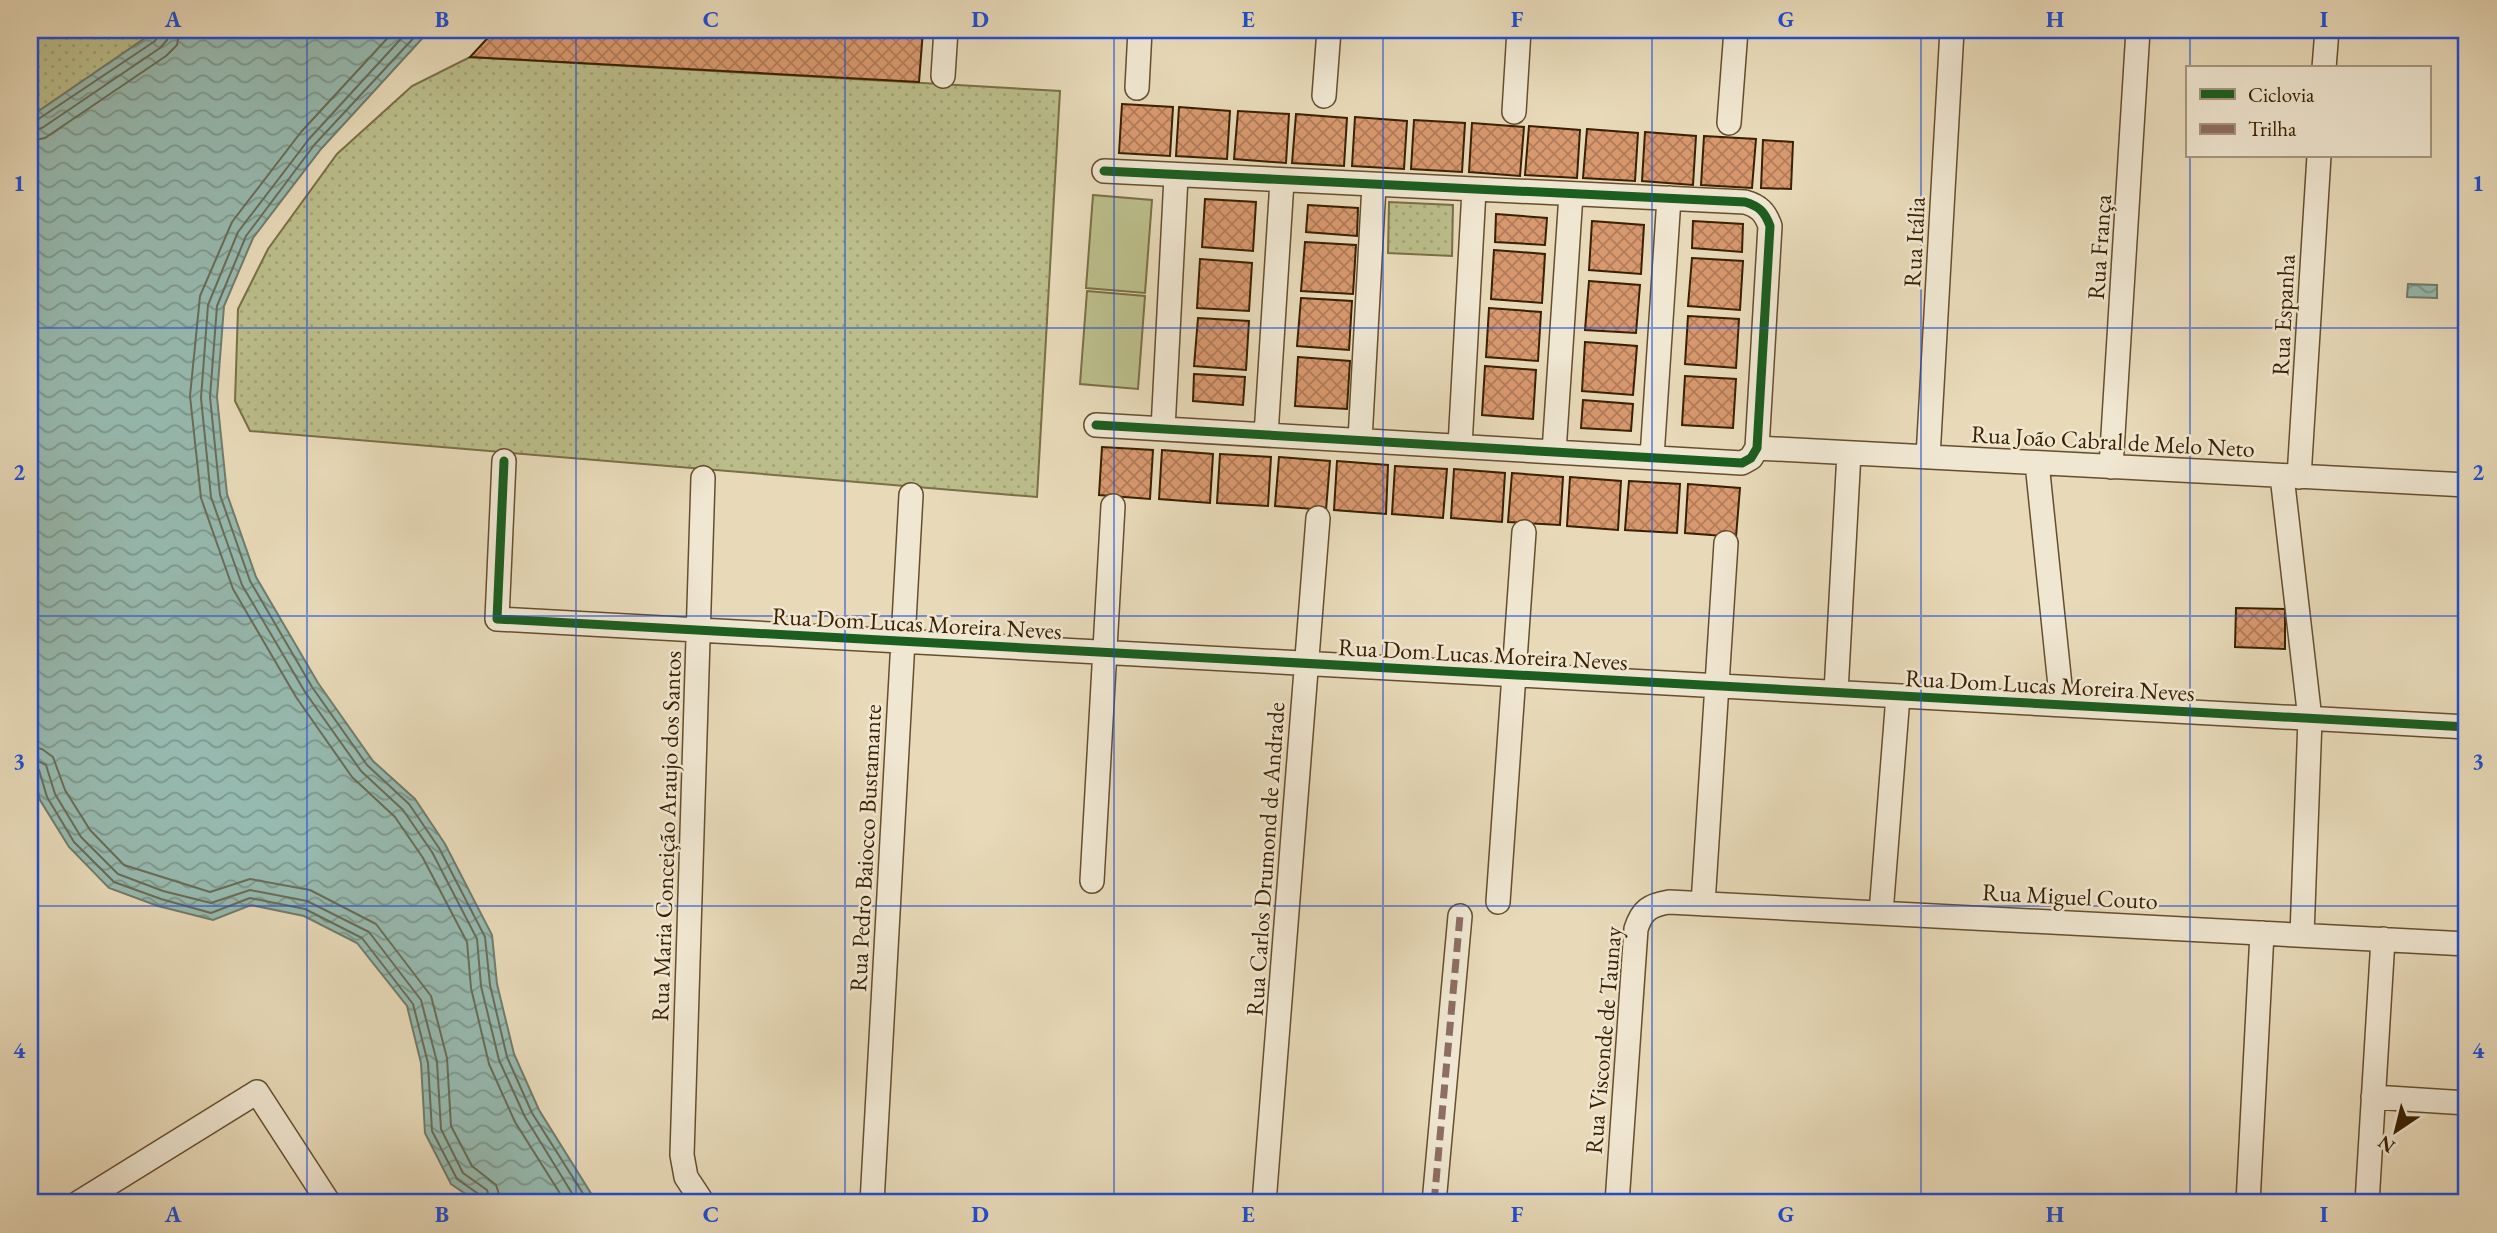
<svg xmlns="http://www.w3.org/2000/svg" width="2497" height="1233" font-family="'EB Garamond',serif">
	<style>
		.grass { fill: url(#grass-dots); stroke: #7a6f46; stroke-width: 2 }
		.garden { fill: #bbbe8b; stroke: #7a6f46; stroke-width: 2 }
		.water { fill: url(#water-waves); stroke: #717c6a; stroke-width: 2 }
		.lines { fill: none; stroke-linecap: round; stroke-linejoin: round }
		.shore { stroke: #686d58; stroke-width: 2 }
		.building { fill: url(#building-cross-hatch); stroke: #392000; stroke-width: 2 }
		.minor-casing { stroke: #654e2e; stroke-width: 26 }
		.minor { stroke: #f0e7d2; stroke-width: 23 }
		.quiet { stroke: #8d6e63; stroke-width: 7; stroke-dasharray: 14 7; stroke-linecap: butt }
		.cycleway-casing { stroke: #f0e7d2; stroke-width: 13 }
		.cycleway { stroke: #1b5e20; stroke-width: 9 }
		.grid { fill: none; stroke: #1d4ed8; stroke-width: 2; stroke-opacity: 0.55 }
		.labels { text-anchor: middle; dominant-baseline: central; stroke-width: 5; stroke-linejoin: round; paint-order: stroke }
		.street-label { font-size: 24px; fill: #392000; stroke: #f0e7d2 }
		.neatline { fill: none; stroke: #1d4ed8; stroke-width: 2.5 }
		.grid-label { font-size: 23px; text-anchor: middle; font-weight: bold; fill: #1d4ed8 }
	</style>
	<defs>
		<pattern id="grass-dots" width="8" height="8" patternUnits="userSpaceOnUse" patternTransform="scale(1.75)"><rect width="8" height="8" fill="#bbbe8b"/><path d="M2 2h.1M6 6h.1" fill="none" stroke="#a2a376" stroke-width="1.8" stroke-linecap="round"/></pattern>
		<pattern id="water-waves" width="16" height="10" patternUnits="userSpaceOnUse" patternTransform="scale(1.75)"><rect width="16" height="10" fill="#97bab0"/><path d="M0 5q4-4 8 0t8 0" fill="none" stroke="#7c978d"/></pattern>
		<pattern id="building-cross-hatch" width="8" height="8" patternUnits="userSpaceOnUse" patternTransform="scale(1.75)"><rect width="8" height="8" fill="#d9996f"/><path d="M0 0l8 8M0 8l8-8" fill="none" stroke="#b17c59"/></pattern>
	</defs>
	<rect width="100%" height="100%" fill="#e8dab9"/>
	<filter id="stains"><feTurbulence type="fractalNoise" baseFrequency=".00286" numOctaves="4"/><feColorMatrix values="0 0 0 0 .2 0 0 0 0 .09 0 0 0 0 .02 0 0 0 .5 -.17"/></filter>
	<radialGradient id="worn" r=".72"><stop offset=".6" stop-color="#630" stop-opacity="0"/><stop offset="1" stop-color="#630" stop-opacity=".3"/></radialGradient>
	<!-- grass -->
	<path class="grass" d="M30,30H157L30,117Z
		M470,57L1060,91L1037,497L250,431L235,401L238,309L268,249L337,154L412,86Z
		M1389,202L1453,205L1452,256L1388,253Z"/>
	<!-- garden -->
	<path class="garden" d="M1093,195L1152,200L1145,293L1086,288Z
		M1087,291L1145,296L1138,389L1080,384Z"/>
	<!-- water -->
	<path class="water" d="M157,30H430L321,149L253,238L224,306L217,397L227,494L256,577L318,683L373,761L415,799L445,844L492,935L497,984L514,1054L539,1110L597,1203H479L451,1184L425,1133L421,1063L407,1006L357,943L304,916L251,905L213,920L158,906L109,888L69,847L40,800L30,761V117Z
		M2408,284L2437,285V298L2407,297Z"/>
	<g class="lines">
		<!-- shore -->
		<path class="shore" d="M395,30L301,132L232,222L200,296L190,396L201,498L233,589L296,697L352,777L395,817L423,858L467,942L471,988L489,1064L515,1122L566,1203
			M409,30L309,139L238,232L208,305L201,398L211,497L242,585L305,692L361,771L403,810L432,852L477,939L481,986L499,1060L525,1117L578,1203
			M421,30L315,144L246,236L217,306L210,397L220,495L250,581L312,687L367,765L409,804L439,848L485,937L490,985L507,1057L532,1113L589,1203
			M30,122L37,120L155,41L161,30
			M30,131L42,128L160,48L167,40L169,30
			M30,141L45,138L166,56L177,45L180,30
			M30,747L42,749L53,757L65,790L90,830L124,865L210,892L250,879L310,890L376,924L431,996L447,1058L451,1126L472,1166L496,1185L502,1203
			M30,757L46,765L55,794L81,837L118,874L163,891L211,903L250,890L307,901L369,932L421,1000L437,1062L441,1129L463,1173L487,1190L491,1203
			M30,766L39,770L47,797L74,842L114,882L161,899L211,913L250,898L305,909L362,938L413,1004L428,1063L432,1131L457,1179L480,1195L482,1203"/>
	</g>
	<!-- building -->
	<path class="building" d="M495,30H923L919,82L470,57Z
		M1122,104L1173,107L1170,156L1119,153Z
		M1179,107L1230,111L1227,159L1176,156Z
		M1238,111L1289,114L1286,163L1234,159Z
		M1296,114L1347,118L1344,166L1292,163Z
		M1355,117L1407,121L1404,169L1352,166Z
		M1414,120L1465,123L1462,172L1411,169Z
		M1472,123L1524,127L1520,176L1469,172Z
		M1529,126L1580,130L1577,178L1525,175Z
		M1587,129L1638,133L1635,181L1583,178Z
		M1645,132L1696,136L1693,185L1642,181Z
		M1704,136L1756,139L1752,188L1701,185Z
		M1763,140L1793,142L1791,189L1761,188Z
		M1205,199L1256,202L1253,251L1202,247Z
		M1308,205L1358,208L1357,236L1306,232Z
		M1496,214L1547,218L1545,245L1495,242Z
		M1592,221L1644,225L1641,274L1589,270Z
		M1693,221L1743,224L1742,252L1692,248Z
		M1305,242L1356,245L1353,294L1301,291Z
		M1494,250L1545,254L1542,303L1491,299Z
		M1692,258L1743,261L1740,310L1688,306Z
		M1200,259L1252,263L1249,311L1197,308Z
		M1589,281L1640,285L1636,333L1585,330Z
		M1301,298L1352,301L1349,350L1297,346Z
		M1489,308L1541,312L1538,361L1486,357Z
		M1688,316L1739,319L1736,368L1685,364Z
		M1198,318L1249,321L1246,370L1194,366Z
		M1585,342L1637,346L1633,395L1582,391Z
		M1298,357L1350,361L1347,409L1295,406Z
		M1485,366L1536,370L1533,419L1482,415Z
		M1194,374L1245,377L1243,405L1193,401Z
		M1685,376L1736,379L1733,428L1682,425Z
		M1583,400L1633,404L1631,431L1581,428Z
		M1102,447L1153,450L1150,499L1099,495Z
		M1162,450L1213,454L1210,503L1159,499Z
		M1220,454L1271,457L1268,506L1217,503Z
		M1279,457L1330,461L1326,510L1275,506Z
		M1337,461L1388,465L1386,514L1334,510Z
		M1395,466L1447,469L1443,518L1392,514Z
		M1454,469L1505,473L1502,522L1451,518Z
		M1512,473L1563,477L1560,525L1508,522Z
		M1570,477L1621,481L1618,530L1567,526Z
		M1629,481L1680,484L1677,533L1625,530Z
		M1688,484L1740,488L1736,537L1685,533Z
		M2236,608L2285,609V649L2235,647Z"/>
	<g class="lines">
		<!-- minor casing -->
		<g class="minor-casing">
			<path id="minor" d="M2324,68L2327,30
				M943,76L946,30
				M1137,88L1140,30
				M1324,96L1329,30
				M1514,112L1519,30
				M1729,123L1736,30
				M1096,425L1742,463L1751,458L1757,448L1770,226C1765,212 1759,206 1745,202L1104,171
				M1163,429L1176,177
				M1266,435L1282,181
				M1360,440L1374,185
				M1460,446L1474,190
				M1757,448L2467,485
				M1554,452L1571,194
				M1652,457L1669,198
				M1928,457L1952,30
				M504,461L497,619L2467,727
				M2037,463L2062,705
				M2111,467L2138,30
				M2282,476L2310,719L2302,935
				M2299,477L2319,156
				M1836,692L1849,453
				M1092,881L1113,506
				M1498,902L1524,532
				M1703,904L1726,543
				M1881,913L1898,696
				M2373,1097L2467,1103
				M78,1203L257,1092L329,1203
				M703,1203L686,1177L682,1155L703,478
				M872,1203L911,495
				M1264,1203L1318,518
				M1434,1203L1460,916
				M1617,1203L1636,929C1642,910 1650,905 1669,902L2467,944
				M2248,1203L2262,933
				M2367,1203L2383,939"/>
		</g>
		<!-- minor -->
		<use href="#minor" class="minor"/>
		<!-- quiet -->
		<path class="quiet" d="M1434,1203L1460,916"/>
		<!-- cycleway casing -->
		<g class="cycleway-casing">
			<path id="cycleway" d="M1096,425L1742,463L1751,458L1757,448L1770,226C1765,212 1759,206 1745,202L1104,171
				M504,461L497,619L2467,727"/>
		</g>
		<!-- cycleway -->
		<use href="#cycleway" class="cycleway"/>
	</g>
	<!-- grid -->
	<path class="grid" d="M307,30V1203M576,30V1203M845,30V1203M1114,30V1203M1383,30V1203M1652,30V1203M1921,30V1203M2190,30V68M2190,156V1203M30,328H2467M30,616H2467M30,906H2467"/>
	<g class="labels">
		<!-- street labels -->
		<g class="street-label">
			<text transform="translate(1914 242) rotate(-87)">Rua Itália</text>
			<text transform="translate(2099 247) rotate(-86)">Rua França</text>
			<text transform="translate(2283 315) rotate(-87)">Rua Espanha</text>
			<text transform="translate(2113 441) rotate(3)">Rua João Cabral de Melo Neto</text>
			<text transform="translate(917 623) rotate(3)">Rua Dom Lucas Moreira Neves</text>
			<text transform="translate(1483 654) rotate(3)">Rua Dom Lucas Moreira Neves</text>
			<text transform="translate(2050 685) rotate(3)">Rua Dom Lucas Moreira Neves</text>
			<text transform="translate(666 836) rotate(-88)">Rua Maria Conceição Araujo dos Santos</text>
			<text transform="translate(865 848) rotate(-87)">Rua Pedro Baiocco Bustamante</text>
			<text transform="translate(1265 859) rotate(-86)">Rua Carlos Drumond de Andrade</text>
			<text transform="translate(2070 896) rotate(3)">Rua Miguel Couto</text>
			<text transform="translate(1603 1040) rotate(-85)">Rua Visconde de Taunay</text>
		</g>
	</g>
	<!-- margin -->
	<rect width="2497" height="1233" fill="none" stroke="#e8dab9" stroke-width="77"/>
	<!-- legend -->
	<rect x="2186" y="66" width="245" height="91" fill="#f0e7d2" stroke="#a7977e" stroke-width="2"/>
	<rect x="2200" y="89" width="35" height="10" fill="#1b5e20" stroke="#a7977e" stroke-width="2"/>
	<text x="2248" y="102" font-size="21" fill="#392000">Ciclovia</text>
	<rect x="2200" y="124" width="35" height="10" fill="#8d6e63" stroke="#a7977e" stroke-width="2"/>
	<text x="2248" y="136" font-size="21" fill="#392000">Trilha</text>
	<!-- north arrow -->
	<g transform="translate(2396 1131) rotate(215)" stroke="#f0e7d2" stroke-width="5" paint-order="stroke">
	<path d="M0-5L12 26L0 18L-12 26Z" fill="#392000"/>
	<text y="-10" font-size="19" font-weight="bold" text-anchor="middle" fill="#392000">N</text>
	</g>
	<rect x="38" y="38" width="2420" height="1156" class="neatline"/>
	<g class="grid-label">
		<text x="173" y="27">A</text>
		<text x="442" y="27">B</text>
		<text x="711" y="27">C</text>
		<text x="980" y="27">D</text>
		<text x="1248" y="27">E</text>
		<text x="1517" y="27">F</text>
		<text x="1786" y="27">G</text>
		<text x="2055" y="27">H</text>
		<text x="2324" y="27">I</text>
		<text x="19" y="191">1</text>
		<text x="2478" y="191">1</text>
		<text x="19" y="480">2</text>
		<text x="2478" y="480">2</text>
		<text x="19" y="769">3</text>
		<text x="2478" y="769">3</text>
		<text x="19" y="1058">4</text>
		<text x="2478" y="1058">4</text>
		<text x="173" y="1222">A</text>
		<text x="442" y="1222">B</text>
		<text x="711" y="1222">C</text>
		<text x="980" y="1222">D</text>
		<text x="1248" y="1222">E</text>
		<text x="1517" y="1222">F</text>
		<text x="1786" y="1222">G</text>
		<text x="2055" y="1222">H</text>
		<text x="2324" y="1222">I</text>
	</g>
	<rect width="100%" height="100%" filter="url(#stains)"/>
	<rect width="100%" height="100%" fill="url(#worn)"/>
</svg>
